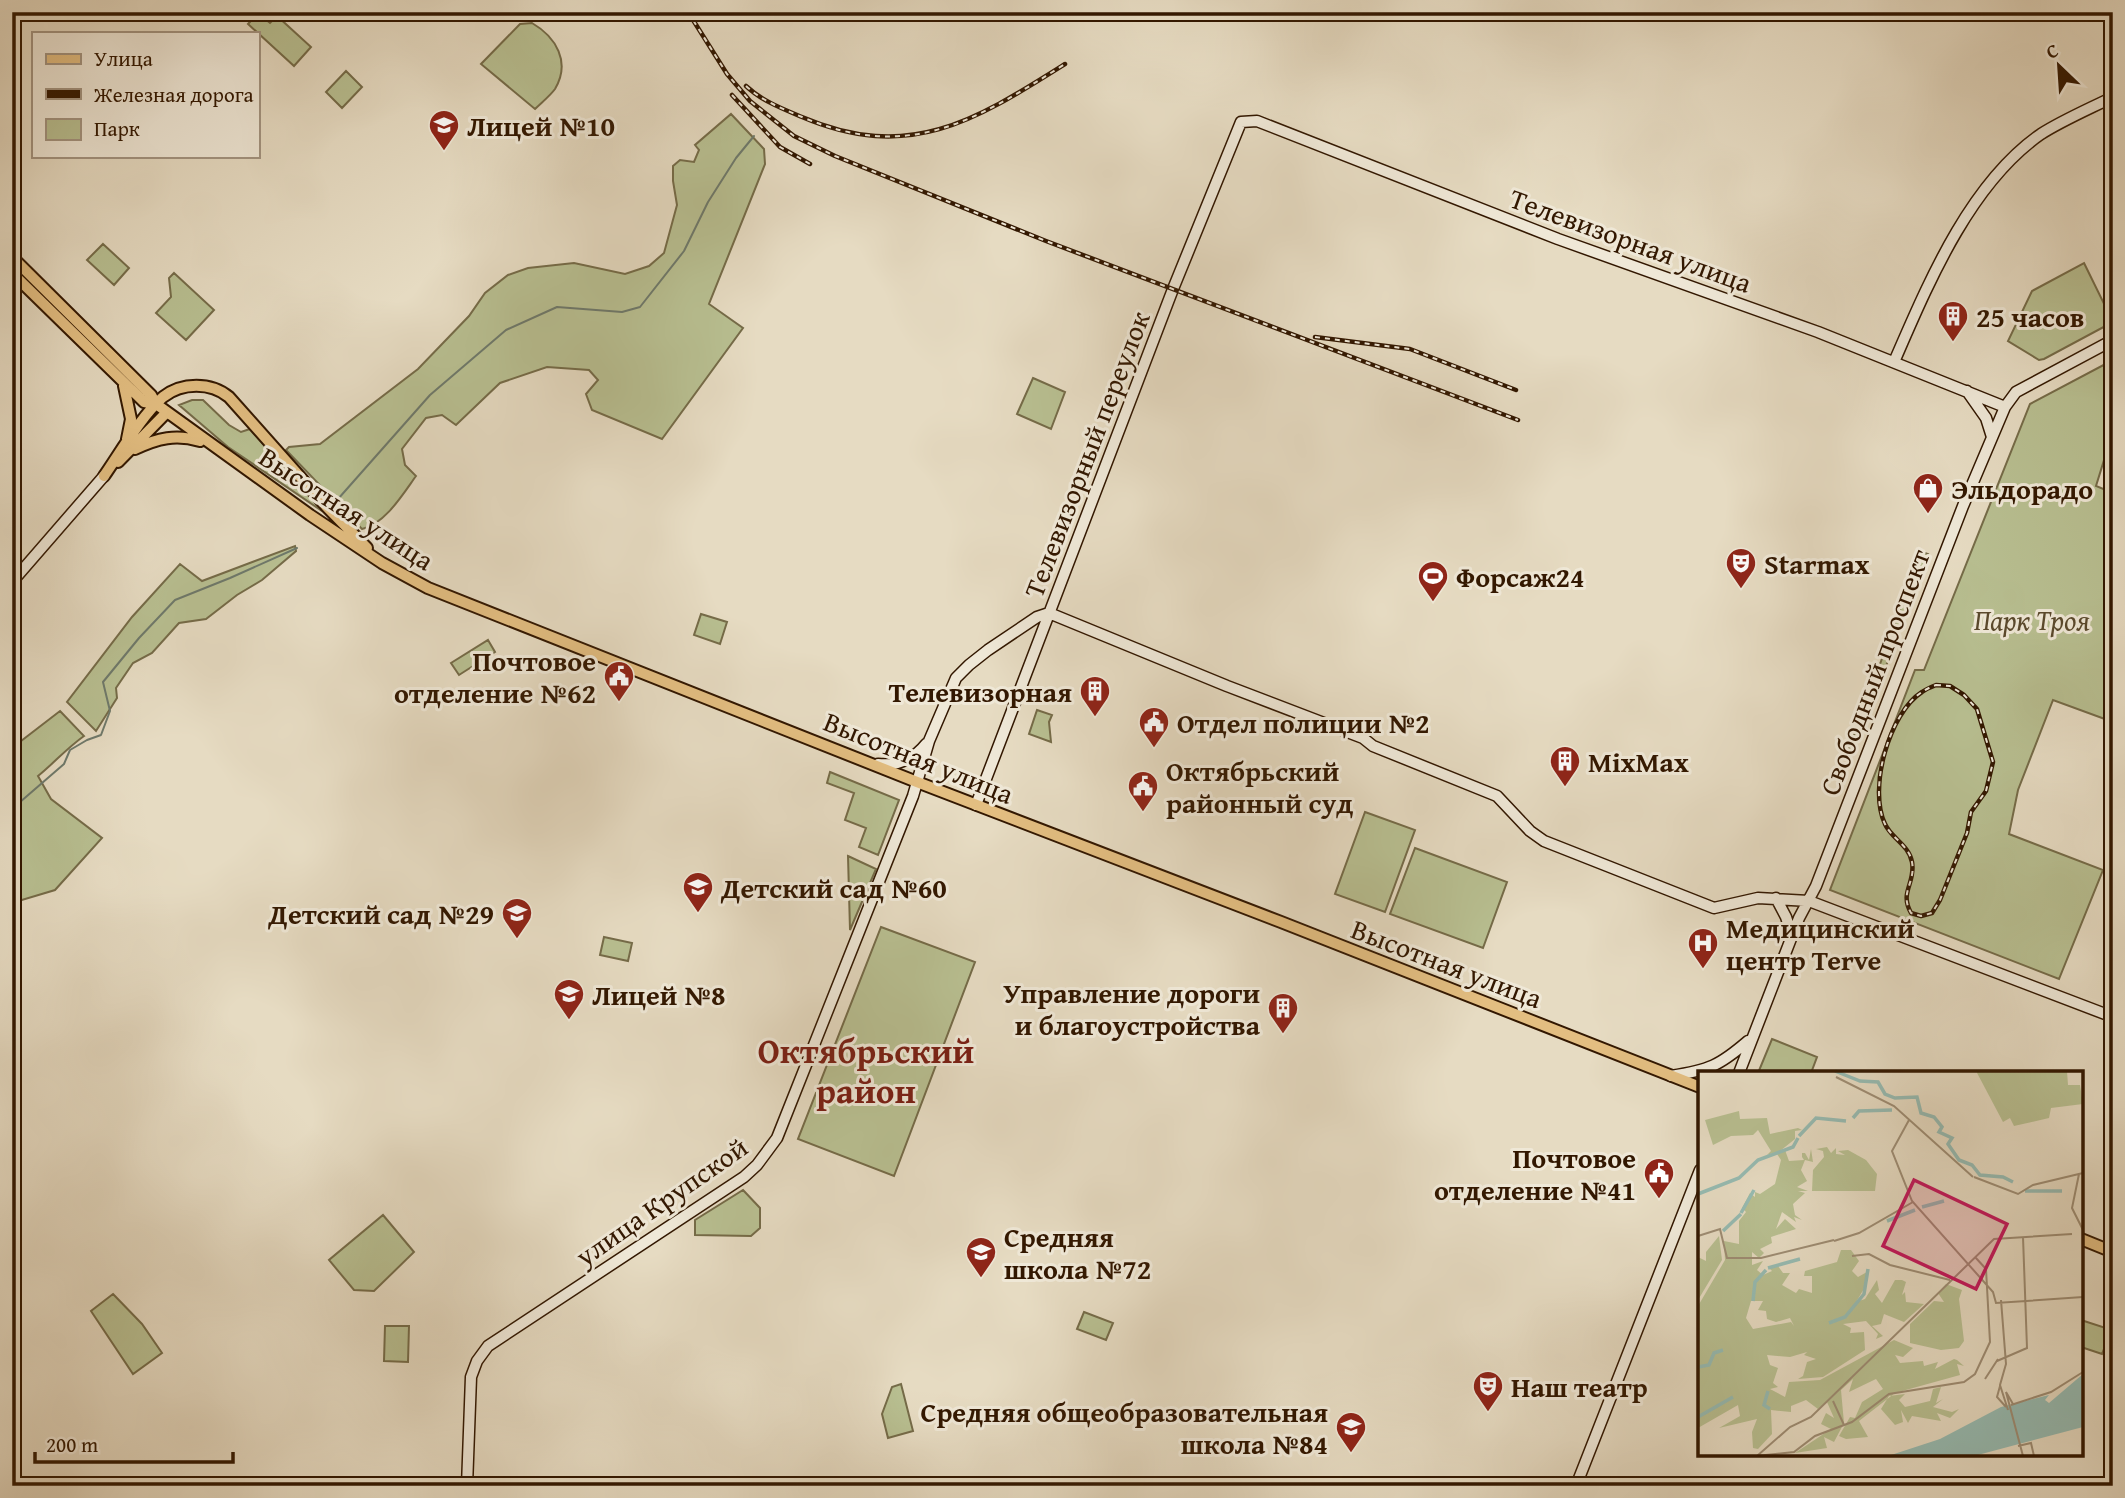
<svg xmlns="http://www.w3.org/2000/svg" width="2125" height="1498" font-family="'Gentium Book Plus',serif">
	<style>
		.green { fill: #b8bf91; stroke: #756b48; stroke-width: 2 }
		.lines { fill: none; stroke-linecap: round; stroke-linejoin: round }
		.stream { stroke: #6e796b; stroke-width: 2 }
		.secondary-casing { stroke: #321700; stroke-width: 13 }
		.primary-casing { stroke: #321700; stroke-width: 14 }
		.secondary { stroke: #efe8d7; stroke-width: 10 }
		.primary { stroke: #e3be81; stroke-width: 10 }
		.rail-casing { stroke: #321700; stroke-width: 4.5 }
		.rail { stroke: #efe8d7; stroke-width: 2; stroke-dasharray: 5; stroke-linecap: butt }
		.labels { text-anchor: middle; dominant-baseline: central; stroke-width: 6; stroke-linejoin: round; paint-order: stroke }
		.poi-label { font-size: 28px; font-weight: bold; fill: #321700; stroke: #efe8d7; text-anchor: start }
		.street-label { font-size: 28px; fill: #321700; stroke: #efe8d7 }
		.park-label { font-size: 28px; font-style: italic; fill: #5a492c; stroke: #efe8d7 }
		.district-label { font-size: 35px; font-weight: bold; fill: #7a1f14; stroke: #efe8d7 }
		.inset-river { fill: none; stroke: #96bbb2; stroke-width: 3.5 }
		.inset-road { fill: none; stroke: #9e8d74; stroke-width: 2 }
		.view { fill: #c2185b; fill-opacity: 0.15; stroke: #c2185b; stroke-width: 3.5 }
		.inset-edge { fill: none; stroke: #321700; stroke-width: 3.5 }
	</style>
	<rect width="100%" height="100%" fill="#e6dbc2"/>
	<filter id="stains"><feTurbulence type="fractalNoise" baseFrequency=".00286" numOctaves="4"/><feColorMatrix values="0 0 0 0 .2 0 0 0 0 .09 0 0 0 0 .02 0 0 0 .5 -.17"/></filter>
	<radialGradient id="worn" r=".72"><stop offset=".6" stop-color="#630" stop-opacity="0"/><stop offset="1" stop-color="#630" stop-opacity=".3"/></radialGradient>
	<!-- green -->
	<path class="green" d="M258,13L270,23L277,16L311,47L294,66L248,24Z
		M532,23C556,37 571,62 555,89C550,96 541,103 535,109L481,64L520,24Z
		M346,71L362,87L342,108L326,92Z
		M731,114L764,149L765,164L709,304L743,328L662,439L592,410L586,394L598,380L589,370L547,367L500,383L456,425L442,415L426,418L402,449L405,465L416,476C403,494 385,524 362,529L286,450L289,447L320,444L418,369L469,316L485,293L508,275L528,268L574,263L625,274L649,266L664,253L677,205L673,181V166L680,160L694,162L699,150L695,145Z
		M103,244L129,268L114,285L87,260Z
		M2084,263L2113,322L2044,359L2039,360L2008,341L2032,291Z
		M174,273L214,310L186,340L156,313L171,297L169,278Z
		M2113,360V431L2096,486L2113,493V722L2053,700L2018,790L2009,834L2103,870L2059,979L1830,890L1915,670H1924L2030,404Z
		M1033,378L1065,392L1051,429L1017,414Z
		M192,400H203L229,425L241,432L250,429L322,511L228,447L179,405Z
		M295,546L296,551L262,580L237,595L206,619L179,623L152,653L133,663L116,688L117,698L96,731L67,702L132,617L180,564L202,581Z
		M1922,552L1928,554L1900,628L1896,627L1895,623Z
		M701,614L727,622L720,644L694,635Z
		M488,640L495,652L459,675L451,663Z
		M1887,645L1894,647L1868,708L1852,755L1846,757Z
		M1037,710L1052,715L1049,722L1051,742L1029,734Z
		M60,711L84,736C67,748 54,763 38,776L51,799L102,838L55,890L12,903V748Z
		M830,772L899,800L878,855L859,847L866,828L845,820L854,793L827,783Z
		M1365,812L1415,830L1385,912L1335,894Z
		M1415,848L1507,882L1483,948L1390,914Z
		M848,856L876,869L850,930Z
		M881,927L975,962L894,1176L798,1139Z
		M604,937L632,943L628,961L600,955Z
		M1772,1039L1817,1057L1811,1073H1758Z
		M743,1190L760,1208V1228L751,1236L695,1235V1220Z
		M383,1215L414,1252L374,1291L354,1290L329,1260Z
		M113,1294L142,1324L162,1353L133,1374L91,1311Z
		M1084,1312L1113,1323L1106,1340L1077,1329Z
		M2081,1320L2112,1330L2102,1354L2081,1347Z
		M385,1326H409L408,1362L384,1361Z
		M901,1384L913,1431L888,1438L882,1414L892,1387Z"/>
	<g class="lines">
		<!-- stream -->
		<path class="stream" d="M338,499L430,395L506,330L557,307L622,312L640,307L684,251L708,202L736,158L754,136
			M12,809L64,764L70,750L87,740L101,735L110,711L103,682L139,638L175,600L230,578L297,548"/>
		<!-- secondary casing -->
		<g class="secondary-casing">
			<path id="secondary" d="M1894,362C1928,284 1969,184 2041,134C2063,120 2089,109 2113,97
				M1967,391L1986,418L1992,437
				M12,582L104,476
				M878,764C898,766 914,759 926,744
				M976,805L1173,289L1241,122L1257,121L1558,239L1818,332L2005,407
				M1776,898L1786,917L1792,936
				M1739,1073L1799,918L1816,886L1963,506L2005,407L2016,392L2113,340
				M1671,1076C1709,1070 1719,1066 1748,1041
				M467,1486L471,1377L477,1361L488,1346L744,1177L757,1165L777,1138L913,796L929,741L956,678L969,665L988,650L1037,617L1049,613L1227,686L1363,738L1373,746L1497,796L1530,831L1544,841L1714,908L1758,898L1809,901L2113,1017
				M1576,1486L1700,1170"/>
		</g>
		<!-- primary casing -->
		<g class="primary-casing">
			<path id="primary" d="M12,257L151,395L156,404
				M12,273L144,402L156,404L310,515L382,563L428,588L917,782L1281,922L1700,1087
				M124,386L131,419L127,439
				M135,449C158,438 176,434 200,441
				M118,462L167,412
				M104,476C120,453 142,415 163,397C182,382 211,382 229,397L326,506L367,548
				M2081,1239L2113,1252"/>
		</g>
		<!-- secondary -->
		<use href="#secondary" class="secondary"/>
		<!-- primary -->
		<use href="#primary" class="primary"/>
		<!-- rail casing -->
		<g class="rail-casing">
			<path id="rail" d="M688,12L727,74L750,101L794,136L835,156L1046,241L1518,420
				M746,86C762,101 783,109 802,117C910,163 976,120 1065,64
				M732,95L780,147L810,164
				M1315,337L1410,349L1516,390
				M1936,685L1950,686L1964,695L1977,709L1993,762L1986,791L1971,812L1967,833L1940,900L1932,913L1921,916L1911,913C1899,892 1916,883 1912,862C1909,845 1891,838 1885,824C1868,789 1889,713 1922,692C1926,689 1931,687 1936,685Z"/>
		</g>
		<!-- rail -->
		<use href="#rail" class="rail"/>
	</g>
	<!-- icons -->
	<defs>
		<g id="school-pin" transform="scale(1.575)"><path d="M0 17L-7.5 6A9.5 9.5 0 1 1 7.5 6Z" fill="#8f2418" stroke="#efe8d7"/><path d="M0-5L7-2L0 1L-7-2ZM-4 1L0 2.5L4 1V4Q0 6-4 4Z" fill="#fff"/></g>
		<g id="building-pin" transform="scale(1.575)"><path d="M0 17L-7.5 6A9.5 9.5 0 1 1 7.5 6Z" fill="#8f2418" stroke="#efe8d7"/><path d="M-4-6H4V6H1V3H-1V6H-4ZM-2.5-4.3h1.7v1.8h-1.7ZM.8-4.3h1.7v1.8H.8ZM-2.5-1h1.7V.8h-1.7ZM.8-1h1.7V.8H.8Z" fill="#fff"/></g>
		<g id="shop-pin" transform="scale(1.575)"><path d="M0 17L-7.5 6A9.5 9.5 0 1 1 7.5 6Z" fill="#8f2418" stroke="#efe8d7"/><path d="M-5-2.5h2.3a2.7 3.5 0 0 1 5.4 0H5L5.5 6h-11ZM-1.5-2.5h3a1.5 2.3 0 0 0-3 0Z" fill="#fff"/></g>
		<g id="theatre-pin" transform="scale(1.575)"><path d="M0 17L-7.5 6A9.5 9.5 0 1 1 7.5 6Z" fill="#8f2418" stroke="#efe8d7"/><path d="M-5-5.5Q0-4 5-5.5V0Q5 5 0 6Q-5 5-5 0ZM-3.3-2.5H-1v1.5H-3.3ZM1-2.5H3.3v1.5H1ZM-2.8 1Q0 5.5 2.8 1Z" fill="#fff"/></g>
		<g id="stadium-pin" transform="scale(1.575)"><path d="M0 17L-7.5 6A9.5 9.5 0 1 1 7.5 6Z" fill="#8f2418" stroke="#efe8d7"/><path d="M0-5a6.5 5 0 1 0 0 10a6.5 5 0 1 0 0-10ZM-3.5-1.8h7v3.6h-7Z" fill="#fff"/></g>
		<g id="civic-pin" transform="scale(1.575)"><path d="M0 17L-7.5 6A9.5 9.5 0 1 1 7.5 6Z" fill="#8f2418" stroke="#efe8d7"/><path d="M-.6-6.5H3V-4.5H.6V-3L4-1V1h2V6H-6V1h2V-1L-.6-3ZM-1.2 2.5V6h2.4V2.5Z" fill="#fff"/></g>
		<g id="hospital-pin" transform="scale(1.575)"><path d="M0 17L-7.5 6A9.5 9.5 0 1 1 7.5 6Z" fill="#8f2418" stroke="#efe8d7"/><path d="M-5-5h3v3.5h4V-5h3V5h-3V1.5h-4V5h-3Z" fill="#fff"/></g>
	</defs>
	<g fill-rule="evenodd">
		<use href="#school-pin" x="444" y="125"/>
		<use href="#building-pin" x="1953" y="316"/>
		<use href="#shop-pin" x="1928" y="488"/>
		<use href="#theatre-pin" x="1741" y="563"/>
		<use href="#stadium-pin" x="1433" y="576"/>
		<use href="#civic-pin" x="619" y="676"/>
		<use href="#building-pin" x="1095" y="691"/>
		<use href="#civic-pin" x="1154" y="722"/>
		<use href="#building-pin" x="1565" y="761"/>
		<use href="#civic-pin" x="1143" y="786"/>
		<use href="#school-pin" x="698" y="887"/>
		<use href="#school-pin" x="517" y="913"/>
		<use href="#hospital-pin" x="1703" y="943"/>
		<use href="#school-pin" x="569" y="994"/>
		<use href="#building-pin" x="1283" y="1008"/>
		<use href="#civic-pin" x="1659" y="1173"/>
		<use href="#school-pin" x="981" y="1252"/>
		<use href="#theatre-pin" x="1488" y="1386"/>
		<use href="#school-pin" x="1351" y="1427"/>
	</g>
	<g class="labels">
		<!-- poi labels -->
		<g class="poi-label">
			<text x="467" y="125">Лицей №10</text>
			<text x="1976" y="316">25 часов</text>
			<text x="1951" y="488">Эльдорадо</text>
			<text x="1764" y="563">Starmax</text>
			<text x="1456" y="576">Форсаж24</text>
			<text x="596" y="660" text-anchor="end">Почтовое<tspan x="596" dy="32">отделение №62</tspan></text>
			<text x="1072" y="691" text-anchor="end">Телевизорная</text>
			<text x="1177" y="722">Отдел полиции №2</text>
			<text x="1588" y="761">MixMax</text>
			<text x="1166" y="770">Октябрьский<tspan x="1166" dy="32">районный суд</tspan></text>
			<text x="721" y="887">Детский сад №60</text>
			<text x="494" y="913" text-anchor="end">Детский сад №29</text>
			<text x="1726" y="927">Медицинский<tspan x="1726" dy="32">центр Terve</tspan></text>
			<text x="1260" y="992" text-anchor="end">Управление дороги<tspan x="1260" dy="32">и благоустройства</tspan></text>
			<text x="592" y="994">Лицей №8</text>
			<text x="1636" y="1157" text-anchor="end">Почтовое<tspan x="1636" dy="32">отделение №41</tspan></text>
			<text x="1004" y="1236">Средняя<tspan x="1004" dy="32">школа №72</tspan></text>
			<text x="1511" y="1386">Наш театр</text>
			<text x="1328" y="1411" text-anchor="end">Средняя общеобразовательная<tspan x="1328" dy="32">школа №84</tspan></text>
		</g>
		<!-- street labels -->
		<g class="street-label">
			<text transform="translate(1631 240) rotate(20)">Телевизорная улица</text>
			<text transform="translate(1086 454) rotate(-69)">Телевизорный переулок</text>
			<text transform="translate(347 508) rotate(33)">Высотная улица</text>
			<text transform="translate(1874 672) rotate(-69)">Свободный проспект</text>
			<text transform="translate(919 757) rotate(22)">Высотная улица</text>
			<text transform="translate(1447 963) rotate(21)">Высотная улица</text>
			<text transform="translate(661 1201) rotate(-35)">улица Крупской</text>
		</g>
		<!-- park labels -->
		<g class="park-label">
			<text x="2032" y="619">Парк Троя</text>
		</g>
		<!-- district labels -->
		<g class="district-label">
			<text x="866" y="1050">Октябрьский<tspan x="866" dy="40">район</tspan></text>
		</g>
	</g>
	<!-- overview -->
	<g transform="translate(1698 1071)">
		<rect width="385" height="385" fill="#e6dbc2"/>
		<path d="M278,0H369L370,14H382L385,33L353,37L351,47L316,55L312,47L305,51ZM41,40L42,48L69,47L72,63L100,57L104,59L97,60V68L82,80L69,84L73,80L60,59L55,64L33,65L15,74L7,49ZM129,76L133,82L138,77V83L147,84L140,80L150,79L168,89L179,103L177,120H114L115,99L126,86L125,80L118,78ZM113,78L115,91L107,89L103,99L109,110L99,116L110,120H100L107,122L95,133L97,144L104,149L96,146L98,151L84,141L78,158L87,148L98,158L73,166L74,172L62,178L66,182L61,187L54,181V194L65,190L59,199L65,204L74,200L70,196L80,195L85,202H92L84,214L98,222L101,218L114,222V205H106L107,200L139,191L143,179H153L161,190L154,200L160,206L169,201L167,216L158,231L167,228L179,209L181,219L177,223L184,232L197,209H204L208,211L204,224L207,221L208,231L226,233L206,251L186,243L183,253L174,255L185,265L178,268L180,263L168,250L145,253L153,257L152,262L166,261L167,279L125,306L100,308L105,305L109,291L118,288L106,284L109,281L92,286L69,284L72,294L80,297L75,312L80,316L72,318L87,326L91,311L122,309L196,269L215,277L205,286L197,284L202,292L225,290L226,295L240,291L237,298L256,288L259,289L266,295L259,293L262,304L197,322L161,350L170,366L148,368L141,365L152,346L157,347L164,331L185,318L178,308L151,321L155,308L143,319L146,352L136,371L126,366L129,377L97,382L133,358L123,353L128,342L136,347L129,331L120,338L108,329L93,335V341L73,339L74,363L60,378L55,377L54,361L59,348L21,357L42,345L40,334L0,357V235L27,189L26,170L41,173V150L48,141L44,137L52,122L57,126V121L62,123L77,113L83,89L79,83L87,79L91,90L106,89L104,86V82H107L111,89ZM53,230H65L60,239L68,240L69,248L78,251L92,247L96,255L93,251L55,258L48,247ZM21,165L24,189L0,229V186L8,190V181ZM248,213L264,219L261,228L266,270L261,277L243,279L212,272V253L236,230L246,231L240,222ZM243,316L238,332L245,328L235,336L254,341L261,338L252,347L239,342L243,350L214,345L210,352L203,339L205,351L197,354L183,338L191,325L207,323L201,329L207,336L232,330L235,318Z" fill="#b8bf91" fill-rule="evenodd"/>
		<path d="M385,303V356L276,385H190L242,368L303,336L351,324L347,329L351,332Z" fill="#96bbb2"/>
		<path class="inset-river" d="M137,0L162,10L180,11L187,23L197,27L219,26L223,42L236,46L244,56L241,61L254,67L250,73L261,89L274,94L282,104L305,106L315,111M155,47L161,40L194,39M101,65L118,47L148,50M327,120H364M0,123L41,107L60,89L95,76L100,67M224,136L246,130M43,142L56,119M189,150L217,139M25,160L43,143M70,197L102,188M55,230L57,211L68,199M131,252L147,246L166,223L170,198M0,296L11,294L16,282L25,279M70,320L66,334L72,338M0,346L35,326"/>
		<path class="inset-road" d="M138,6L196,35L275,106M211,49L194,80L214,130L295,221L298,232L385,226M381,103L374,137L385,159M276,106L320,123L335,114L385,102M0,165L22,158L29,187H63L136,169M136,170L161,162L215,131M154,185L171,183L192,194L252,209M303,229L308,293L302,314L310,339M299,290L329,277L325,166M287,308L300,288M302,315L299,326L308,336M135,330L146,354M315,333L308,321L325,385M313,334L353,321L385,301M320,375L333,372L336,385M58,385L96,381L117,365L154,351L191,323L266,311L277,303L292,271L288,198L277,186M59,385L92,356L113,346L296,168L374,163"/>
		<path class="view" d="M216,109L309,153L278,218L185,175Z"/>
		<rect width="385" height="385" class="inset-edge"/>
	</g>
	<!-- margin -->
	<rect width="2125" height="1498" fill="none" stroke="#e6dbc2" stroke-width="42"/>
	<rect x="14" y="14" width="2097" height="1470" fill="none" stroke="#321700" stroke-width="3.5"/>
	<rect x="21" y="21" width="2083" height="1456" fill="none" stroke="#321700" stroke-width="2"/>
	<!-- legend -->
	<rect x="32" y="32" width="228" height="126" fill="#efe8d7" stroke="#a39481" stroke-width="2"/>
	<rect x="46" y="54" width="35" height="10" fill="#e3be81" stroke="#a39481" stroke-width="2"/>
	<text x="94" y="66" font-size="21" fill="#321700">Улица</text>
	<rect x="46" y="89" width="35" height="10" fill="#321700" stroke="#a39481" stroke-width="2"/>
	<text x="94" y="102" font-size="21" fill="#321700">Железная дорога</text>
	<rect x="46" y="119" width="35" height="21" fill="#b8bf91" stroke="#a39481" stroke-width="2"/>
	<text x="94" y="136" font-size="21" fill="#321700">Парк</text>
	<!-- north arrow -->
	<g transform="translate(2059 66) rotate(335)" stroke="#efe8d7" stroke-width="5" paint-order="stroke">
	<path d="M0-5L12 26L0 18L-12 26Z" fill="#321700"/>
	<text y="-10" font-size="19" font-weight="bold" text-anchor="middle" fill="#321700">С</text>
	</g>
	<!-- scale -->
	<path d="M35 1452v10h198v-10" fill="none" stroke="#321700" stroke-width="3.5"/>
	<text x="46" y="1452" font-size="21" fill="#321700" stroke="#efe8d7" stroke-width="5" paint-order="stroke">200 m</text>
	<rect width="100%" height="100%" filter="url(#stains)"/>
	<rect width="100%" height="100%" fill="url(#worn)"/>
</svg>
